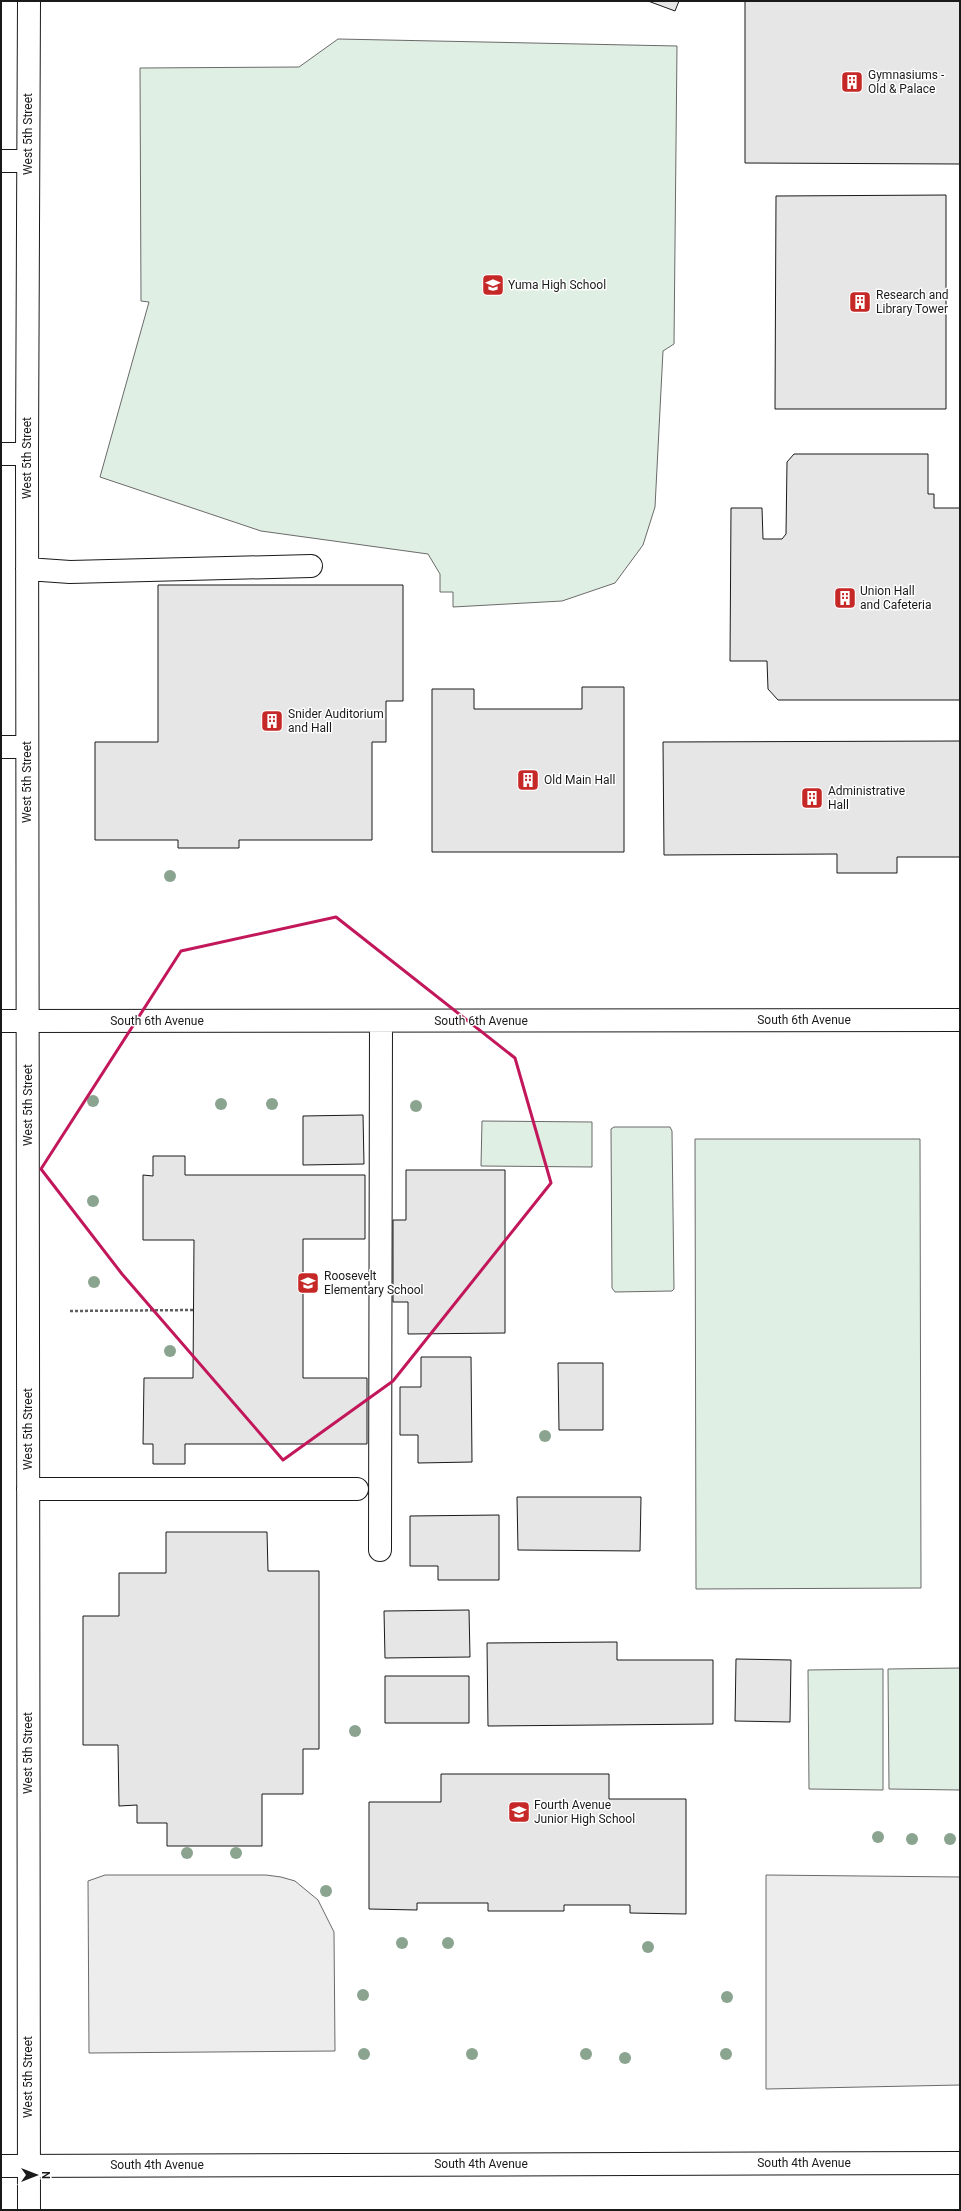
<svg xmlns="http://www.w3.org/2000/svg" width="961" height="2211" font-family="Roboto,sans-serif">
	<style>
		.green { fill: #e0efe3; stroke: #6a6a6a }
		.parking { fill: #ededed; stroke: #6a6a6a }
		.building { fill: #e6e6e6; stroke: #1a1a1a }
		.lines { fill: none; stroke-linecap: round; stroke-linejoin: round }
		.minor-casing { stroke: #1a1a1a; stroke-width: 24 }
		.major-casing { stroke: #1a1a1a; stroke-width: 24 }
		.path { stroke: #5f5f5f; stroke-width: 2.5; stroke-dasharray: 3 2; stroke-linecap: butt }
		.minor { stroke: #fff; stroke-width: 22 }
		.major { stroke: #fff; stroke-width: 22 }
		.tree { fill: #8aa48f }
		.marked { fill: none; stroke: #c2185b; stroke-width: 3; stroke-linejoin: round }
		.labels { text-anchor: middle; dominant-baseline: central; stroke-width: 3; stroke-linejoin: round; paint-order: stroke }
		.poi-label { font-size: 12px; fill: #1a1a1a; stroke: #fff; text-anchor: start }
		.street-label { font-size: 12px; fill: #1a1a1a; stroke: #fff }
	</style>
	<rect width="100%" height="100%" fill="#fff"/>
	<!-- green -->
	<path class="green" d="M338,39L677,46L674,344L663,351L655,507L643,545L615,583L562,601L453,607V592H440V574L428,554L261,531L100,477L149,302L141,301L140,68L299,67Z
		M482,1121L592,1122V1167L481,1166Z
		M614,1127H670L672,1131L674,1289L672,1291L615,1292L612,1288L611,1129Z
		M695,1139H920L921,1588L696,1589Z
		M960,1668V1790L889,1789L888,1669Z
		M883,1669V1790L809,1789L808,1670Z"/>
	<!-- parking -->
	<path class="parking" d="M105,1875H266L281,1877L295,1881L318,1900L334,1932L335,2051L89,2053L88,1881Z
		M766,1875L960,1877V2085L766,2089Z"/>
	<!-- building -->
	<path class="building" d="M648,1H679L675,11Z
		M745,1H960V164L745,163Z
		M946,195V409H775L776,196Z
		M794,454H928V494H934V508H960V700H778L768,689L767,661H730L731,508H762L763,539H782L786,534L787,462Z
		M158,585H403V701H386V742H372V840H239V848H178V840H95V742H158Z
		M582,687H624V852H432V689H474V709H582Z
		M960,741V857H897V873H837V854L664,855L663,742Z
		M363,1115L364,1164L303,1165V1116Z
		M153,1156H185V1175H365V1239H303V1378H367V1444H185V1464H153V1444H143L144,1378H193L194,1240H143V1175L153,1176Z
		M406,1170H505V1333L408,1334V1302H393V1220H406Z
		M421,1357H471L472,1462L418,1463V1435H400V1387H421Z
		M558,1363H603V1430H559Z
		M517,1497H641L640,1551L518,1550Z
		M499,1515V1580H438V1566H410V1516Z
		M166,1532H267L268,1571H319V1749H303V1794H262V1846H167V1823H137V1805L119,1806L118,1745H83V1616H119V1573H166Z
		M469,1610L470,1657L385,1658L384,1611Z
		M617,1642V1660H713V1724L488,1726L487,1643Z
		M736,1659L791,1660L790,1722L735,1721Z
		M385,1676H469V1723H385Z
		M441,1774H609V1799H686V1914L630,1913V1905H564V1911H488V1903H417V1910L369,1909V1802H441Z"/>
	<g class="lines">
		<!-- minor casing -->
		<g class="minor-casing">
			<path id="minor" d="M1,161H28
				M1,454H27
				M27,569L70,572L311,566
				M1,747H27
				M1,1021L960,1020
				M28,1489H357
				M380,1550L381,1021
				M29,2210L27,454L29,1"/>
		</g>
		<!-- major casing -->
		<g class="major-casing">
			<path id="major" d="M1,2166L960,2163"/>
		</g>
		<!-- path -->
		<path class="path" d="M70,1311L194,1310"/>
		<!-- minor -->
		<use href="#minor" class="minor"/>
		<!-- major -->
		<use href="#major" class="major"/>
	</g>
	<!-- trees -->
	<g class="tree">
		<circle cx="170" cy="876" r="6"/>
		<circle cx="93" cy="1101" r="6"/>
		<circle cx="221" cy="1104" r="6"/>
		<circle cx="272" cy="1104" r="6"/>
		<circle cx="416" cy="1106" r="6"/>
		<circle cx="93" cy="1201" r="6"/>
		<circle cx="94" cy="1282" r="6"/>
		<circle cx="170" cy="1351" r="6"/>
		<circle cx="545" cy="1436" r="6"/>
		<circle cx="355" cy="1731" r="6"/>
		<circle cx="878" cy="1837" r="6"/>
		<circle cx="912" cy="1839" r="6"/>
		<circle cx="950" cy="1839" r="6"/>
		<circle cx="187" cy="1853" r="6"/>
		<circle cx="236" cy="1853" r="6"/>
		<circle cx="326" cy="1891" r="6"/>
		<circle cx="402" cy="1943" r="6"/>
		<circle cx="448" cy="1943" r="6"/>
		<circle cx="648" cy="1947" r="6"/>
		<circle cx="363" cy="1995" r="6"/>
		<circle cx="727" cy="1997" r="6"/>
		<circle cx="364" cy="2054" r="6"/>
		<circle cx="472" cy="2054" r="6"/>
		<circle cx="586" cy="2054" r="6"/>
		<circle cx="726" cy="2054" r="6"/>
		<circle cx="625" cy="2058" r="6"/>
	</g>
	<!-- marked area -->
	<path class="marked" d="M336,917L515,1058L551,1183L393,1381L283,1460L122,1274L41,1169L181,951Z"/>
	<!-- icons -->
	<defs>
		<g id="building-square" transform="scale(1.15)"><rect x="-9" y="-9" width="18" height="18" rx="4" fill="#c62828" stroke="#fff"/><path d="M-4-6H4V6H1V3H-1V6H-4ZM-2.5-4.3h1.7v1.8h-1.7ZM.8-4.3h1.7v1.8H.8ZM-2.5-1h1.7V.8h-1.7ZM.8-1h1.7V.8H.8Z" fill="#fff"/></g>
		<g id="school-square" transform="scale(1.15)"><rect x="-9" y="-9" width="18" height="18" rx="4" fill="#c62828" stroke="#fff"/><path d="M0-5L7-2L0 1L-7-2ZM-4 1L0 2.5L4 1V4Q0 6-4 4Z" fill="#fff"/></g>
	</defs>
	<g fill-rule="evenodd">
		<use href="#building-square" x="852" y="82"/>
		<use href="#school-square" x="493" y="285"/>
		<use href="#building-square" x="860" y="302"/>
		<use href="#building-square" x="845" y="598"/>
		<use href="#building-square" x="272" y="721"/>
		<use href="#building-square" x="528" y="780"/>
		<use href="#building-square" x="812" y="798"/>
		<use href="#school-square" x="308" y="1283"/>
		<use href="#school-square" x="519" y="1812"/>
	</g>
	<g class="labels">
		<!-- poi labels -->
		<g class="poi-label">
			<text x="868" y="75">Gymnasiums -<tspan x="868" dy="14">Old &amp; Palace</tspan></text>
			<text x="508" y="285">Yuma High School</text>
			<text x="876" y="295">Research and<tspan x="876" dy="14">Library Tower</tspan></text>
			<text x="860" y="591">Union Hall<tspan x="860" dy="14">and Cafeteria</tspan></text>
			<text x="288" y="714">Snider Auditorium<tspan x="288" dy="14">and Hall</tspan></text>
			<text x="544" y="780">Old Main Hall</text>
			<text x="828" y="791">Administrative<tspan x="828" dy="14">Hall</tspan></text>
			<text x="324" y="1276">Roosevelt<tspan x="324" dy="14">Elementary School</tspan></text>
			<text x="534" y="1805">Fourth Avenue<tspan x="534" dy="14">Junior High School</tspan></text>
		</g>
		<!-- street labels -->
		<g class="street-label">
			<text transform="translate(28 134) rotate(-90)">West 5th Street</text>
			<text transform="translate(27 458) rotate(-90)">West 5th Street</text>
			<text transform="translate(27 782) rotate(-90)">West 5th Street</text>
			<text x="804" y="1020">South 6th Avenue</text>
			<text x="157" y="1021">South 6th Avenue</text>
			<text x="481" y="1021">South 6th Avenue</text>
			<text transform="translate(28 1105) rotate(-90)">West 5th Street</text>
			<text transform="translate(28 1429) rotate(-90)">West 5th Street</text>
			<text transform="translate(28 1753) rotate(-90)">West 5th Street</text>
			<text transform="translate(28 2077) rotate(-90)">West 5th Street</text>
			<text x="804" y="2163">South 4th Avenue</text>
			<text x="481" y="2164">South 4th Avenue</text>
			<text x="157" y="2165">South 4th Avenue</text>
		</g>
	</g>
	<!-- border -->
	<rect width="961" height="2211" fill="none" stroke="#1a1a1a" stroke-width="4"/>
	<!-- north arrow -->
	<g transform="translate(36 2175) rotate(90)" stroke="#ffffff" stroke-width="3" paint-order="stroke">
	<path d="M0-3L7 15L0 10L-7 15Z" fill="#1a1a1a"/>
	<text y="-6" font-size="11" font-weight="bold" text-anchor="middle" fill="#1a1a1a">N</text>
	</g>
</svg>
